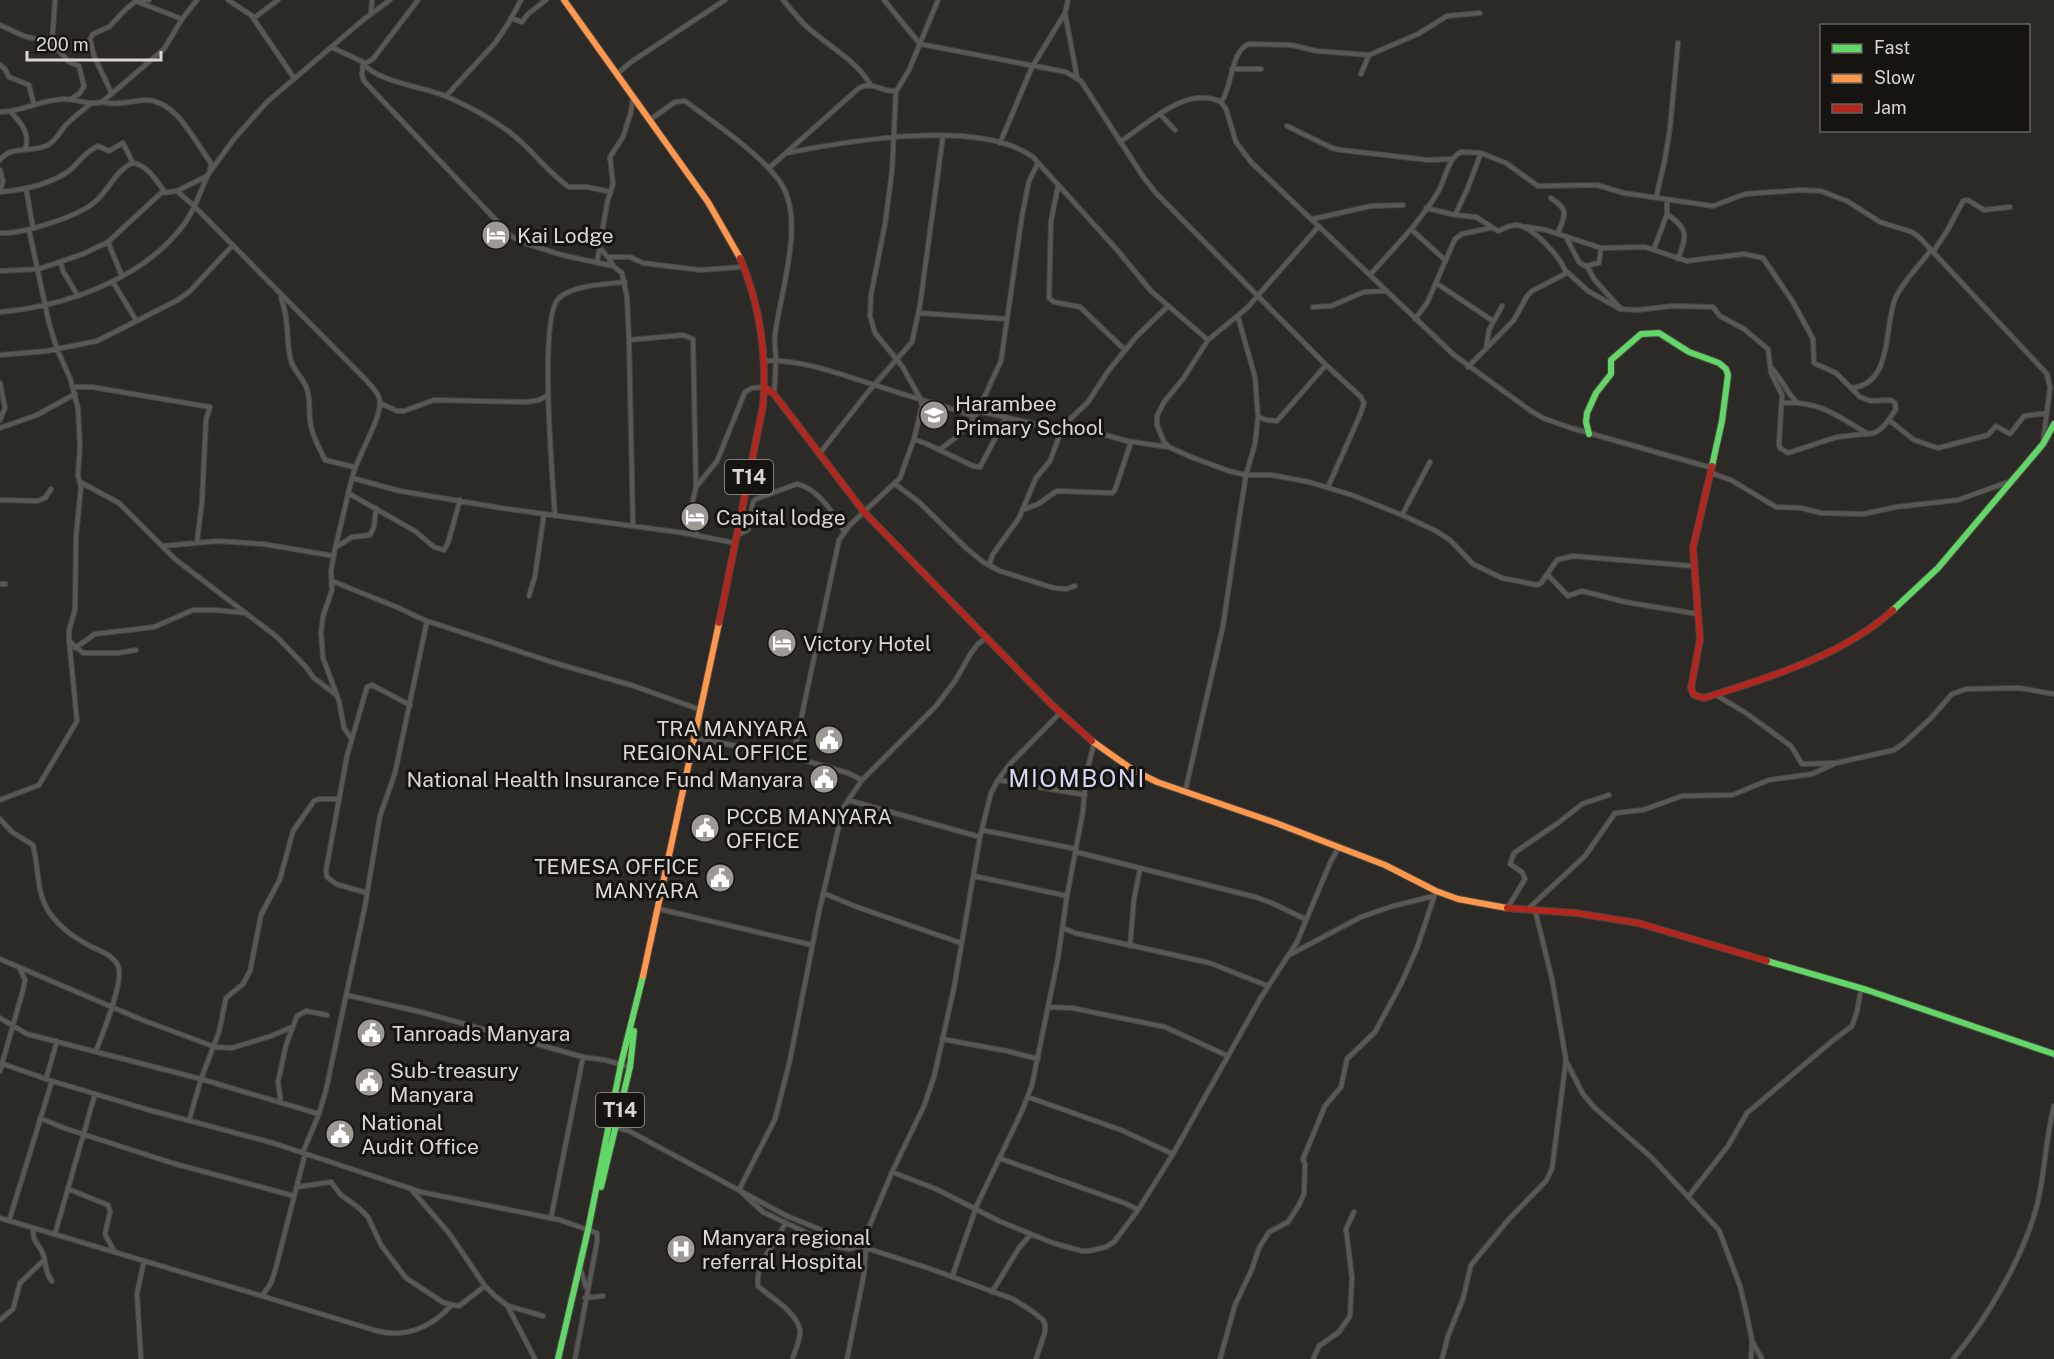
<svg xmlns="http://www.w3.org/2000/svg" width="2054" height="1359" font-family="'Public Sans',sans-serif">
	<style>
		.lines { fill: none; stroke-linecap: round; stroke-linejoin: round }
		.street-casing { stroke: #484642; stroke-width: 6 }
		.fast-casing { stroke: #484642; stroke-width: 8 }
		.slow-casing { stroke: #484642; stroke-width: 8 }
		.jam-casing { stroke: #484642; stroke-width: 8 }
		.street { stroke: #595855; stroke-width: 4 }
		.fast { stroke: #63d668; stroke-width: 6 }
		.slow { stroke: #ff974d; stroke-width: 6 }
		.jam { stroke: #b3261e; stroke-width: 6 }
		.labels { text-anchor: middle; dominant-baseline: central; stroke-width: 6; stroke-linejoin: round; paint-order: stroke }
		.shield { fill: #161410; stroke: #9f9c98; stroke-width: 1.5 }
		.shield-label { font-size: 20px; font-weight: bold; fill: #dad7d2 }
		.poi-label { font-size: 21px; fill: #dad7d2; stroke: #161410; text-anchor: start }
		.quarter-label { font-size: 24px; letter-spacing: 1.5px; fill: #d1d9f5; stroke: #161410 }
	</style>
	<rect width="100%" height="100%" fill="#2c2a26"/>
	<g class="lines">
		<!-- street casing -->
		<g class="street-casing">
			<path id="street" d="M228,0L251,15L294,78
				M418,0L373,59L364,64C377,82 426,87 448,97C472,108 499,122 519,140C536,155 550,174 569,187H587L611,192
				M783,0C790,8 797,17 805,25C826,45 854,58 870,84
				M884,0L920,44L1066,72L1081,81L1144,178L1156,193L1326,365L1361,397L1364,403L1360,415L1328,487
				M1068,0L1065,13L1077,77
				M138,2L182,19
				M371,14L372,0
				M254,18L278,0
				M511,18L522,22L528,14L546,0
				M0,25L24,36L52,43L69,62L79,66L84,86L80,93L71,99
				M52,43L55,0
				M331,47L363,62L362,75L364,81L511,236L527,244L562,255L613,266L622,273L627,297L629,340L633,526
				M0,65L5,69L9,77L29,85L34,105
				M1232,69H1261
				M618,73L631,62L725,0
				M1361,74L1369,55L1418,34L1447,16L1480,13
				M112,94L94,56L90,39L93,34L109,27L126,9L136,1L149,0
				M446,96L495,43L508,24L521,0
				M102,102C116,106 130,101 145,100C177,100 194,141 211,163L210,170
				M1221,102C1233,87 1230,51 1249,44L1291,45L1317,51L1369,55
				M0,112C22,112 42,99 65,99C78,99 88,106 102,102L164,49L182,19L197,0
				M11,112C21,123 31,134 25,149
				M1160,114L1175,130
				M651,119L675,102L685,101C712,121 765,157 782,185C805,223 780,293 775,335C774,344 776,353 776,362C775,373 775,384 774,394
				M1287,126L1332,148L1341,150L1428,160L1453,159
				M1120,142C1148,124 1185,85 1221,102L1226,109L1236,142L1251,162L1454,355L1531,411L1543,418L1571,428L1712,468
				M1000,143L1032,67L1065,13
				M786,153C848,141 979,118 1033,157L1118,251L1151,291L1208,340
				M0,160C10,145 34,153 48,145C56,140 59,134 64,127C71,119 81,112 89,105
				M769,168L859,88C875,80 884,95 897,90L909,70L938,0
				M0,170L3,181L0,192
				M1058,186L1051,221L1049,298L1054,302L1080,307L1125,350
				M26,188L33,228
				M177,191L195,207L365,379C371,386 380,394 380,403C380,421 357,457 352,478L335,549L331,571L332,590L323,616L321,633L323,658L339,701L344,728L351,738
				M0,192C23,190 49,185 69,171C80,162 83,153 98,146L109,151L123,143L133,163
				M1551,198C1570,211 1565,214 1558,233
				M1656,198L1665,159L1670,128L1678,43
				M1426,208L1455,215L1476,217L1498,231C1504,229 1509,225 1516,225C1533,226 1559,256 1565,270V274L1532,291L1527,296L1514,320L1468,367
				M1667,214C1689,229 1687,236 1678,259
				M1455,215L1467,190L1481,153
				M1313,219L1371,206L1403,205
				M1319,226L1247,308L1208,340L1183,379L1164,402L1157,416V425L1164,442L1169,447L1191,457L1229,471L1246,475H1271L1309,482L1352,495L1402,515L1436,531L1450,540L1473,564L1502,578L1537,585L1541,583L1557,560L1573,556L1693,566
				M1527,227L1546,230L1601,248L1645,247L1687,261L1744,254L1763,258L1793,302L1813,339L1814,363L1836,373L1860,397L1871,401L1891,400L1895,403L1896,409C1890,418 1884,429 1874,433L1837,437L1788,453L1780,448L1779,444L1782,395L1771,373L1768,349L1744,329L1720,316L1713,307L1673,306L1637,310L1620,309L1588,291L1565,270
				M1411,229L1445,260
				M0,233C23,234 81,216 97,200C109,189 118,168 133,163C147,165 156,180 164,191
				M1567,239L1579,262L1585,266L1599,263L1601,248
				M108,242L122,276
				M600,248L608,257L613,265
				M1654,249L1667,214V200
				M1933,252L1947,231L1963,201L1968,200L1984,210L2010,207
				M608,257H630L643,263L700,270L743,267
				M61,263L63,271L78,296
				M597,263L607,203L613,184L610,157L623,137L631,112L633,98
				M1587,266L1594,279L1620,308
				M0,271L39,269L83,254L108,242L161,193L177,191L207,176L234,139L267,102L363,20L390,0
				M1370,275C1393,249 1420,222 1438,192C1445,180 1448,158 1461,152L1481,153L1506,163L1538,186L1597,185L1624,193L1713,206L1745,194L1801,190L1821,191L1847,201L1880,222L1912,232L1920,238L2047,374L2050,388L2043,442
				M113,282L136,320
				M1436,283L1493,321
				M281,298C289,318 286,336 290,357C292,370 303,377 307,389C311,401 308,414 311,426C313,438 320,449 325,460L354,467
				M1313,307L1331,306L1364,292L1385,291
				M0,312C67,306 144,279 185,223C195,209 200,192 207,177
				M919,313L1007,319
				M1415,319L1427,303L1455,239L1462,234L1490,228
				M629,340L683,335L693,339L696,487L690,513L691,520L698,536
				M1486,349L1489,330L1502,306
				M0,355L47,351L97,341L178,300L190,291L232,246
				M765,361C804,359 841,375 878,386C910,397 943,405 975,417
				M1771,368C1783,379 1786,393 1797,402
				M0,383L5,408L0,420
				M73,387H92L210,407L206,420L202,502L197,542
				M1851,388C1893,385 1884,327 1895,299C1902,282 1920,265 1931,250
				M380,403L397,411H404L434,400L527,402L539,400L548,395
				M1783,403C1819,400 1839,417 1868,434
				M978,411L1035,424L1073,426L1127,441L1168,447
				M1258,417L1267,420L1277,421L1326,365
				M1889,420L1914,440L1938,448L1988,435L1996,426L2010,434L2024,416L2047,413
				M0,428L37,415L75,394
				M914,439L927,444L973,466L980,467L1006,418
				M939,450L958,436L975,417L1001,361L1022,216L1029,181L1038,163
				M820,453L868,392L912,342L920,305L943,136
				M1711,473L1731,480L1776,507L1801,508L1821,513L1863,514L1896,507L1958,500L2011,481
				M352,478L400,491L501,508L684,533L735,543
				M82,483L119,503L175,559L277,637L306,667L314,678L335,694
				M895,484L919,502L966,548L983,562L1000,571L1054,588L1066,589L1075,586
				M696,487L717,461L745,392L752,388L764,387
				M348,493L415,531L434,547L444,550L448,543L460,500
				M0,500L37,501L45,498L51,489
				M1023,510L1038,504L1057,491L1112,493L1115,490L1131,442
				M1402,515L1430,462
				M555,516C553,482 538,316 559,298C573,285 607,284 625,282
				M738,535L748,530L753,502L756,499L797,484C818,488 834,514 844,531
				M162,546L218,541L263,544L334,556
				M335,548L352,537L370,535L374,527L376,508
				M989,565L993,554L1019,518L1036,478L1050,461L1063,426L1088,402L1109,370L1136,337L1168,306
				M1547,574L1568,596L1582,591L1625,602L1698,614
				M332,581L399,608L424,620L555,663L634,686L701,710
				M0,584H5
				M529,596L535,576L544,514
				M69,641L83,653H118L136,650
				M75,648L95,634L154,627L193,610H214L246,613
				M1716,695L1746,713L1791,746L1802,764L1835,763
				M696,738L793,757L848,773L862,780
				M793,757L839,540L850,525L900,478L914,439L922,406L920,398L902,366L875,333L870,316L871,295L885,224L892,171L896,91
				M998,780L1085,795
				M1185,792L1223,626L1237,532L1246,475L1255,444L1258,417L1255,377L1238,317
				M0,800L39,785L77,721L69,640V630L75,610L76,537L81,487L78,475L80,446L78,408L70,378L57,349L49,323L29,230
				M848,800L980,837
				M0,819L12,832L33,845C39,868 36,892 49,912C61,929 75,938 92,947C101,951 114,956 118,966C125,980 102,1035 96,1051
				M982,830L1076,849
				M1076,852L1255,897L1272,903L1305,919
				M974,876L1067,896
				M367,893L336,884L327,877L326,870L347,756L367,687L372,685L410,705
				M823,893L857,907L961,943
				M1508,907L1525,879L1522,872L1510,864L1514,853L1558,823L1582,804L1609,795
				M659,909L812,945
				M1528,909L1585,856L1615,813L1643,810L1682,796L1732,795L1769,780L1812,774L1836,763L1894,750L1904,743L1931,718L1952,694L1966,689L2019,688L2054,694
				M1063,928L1075,933L1210,963L1268,986
				M1130,946L1134,899L1140,869
				M1289,955L1361,917L1393,906L1434,896
				M0,959L140,1019L215,1047L232,1048L271,1036L292,1027
				M346,995L421,1012L583,1057L605,1060L630,1067
				M1048,1007L1072,1008L1165,1027L1228,1056
				M0,1018L27,1034L201,1079L319,1114
				M942,1039L1007,1051L1038,1059
				M1567,1063L1583,1094L1595,1108L1651,1157L1719,1230L1740,1286L1746,1311L1752,1340L1751,1359
				M3,1064L52,1081L149,1110L273,1143L421,1192L560,1220L597,1233V1242L575,1359
				M0,1071L23,990L25,980L20,969
				M46,1079L57,1041
				M1028,1097L1121,1130L1173,1154
				M281,1103L278,1082L286,1045L297,1016L306,1011L327,1015
				M40,1118L64,1128L172,1163L294,1196
				M189,1121L201,1079L219,1032L226,998L243,984L250,971L261,915L280,879L293,831L314,801L319,799H338
				M615,1127L629,1131L787,1216L866,1248L928,1268L1013,1299L1032,1311L1043,1320L1045,1324V1332L1036,1359
				M303,1152L319,1114L326,1090L365,906L380,816L395,773L427,621
				M999,1158L1127,1204L1138,1210
				M892,1172L936,1189L999,1221L1053,1243L1082,1251H1090L1106,1247L1114,1242L1138,1210L1173,1154L1260,999L1297,942L1330,863L1339,847
				M297,1187L331,1182L341,1195L359,1208L368,1217L381,1245L406,1278L444,1303L459,1306L485,1286
				M410,1188L449,1233L485,1286L495,1296L508,1306L543,1316
				M68,1189L108,1205L110,1212L105,1234L114,1251
				M1688,1197L1728,1146L1747,1113L1831,1042L1852,1026L1857,1012L1861,989
				M0,1218L262,1296L271,1283L275,1271L305,1154
				M551,1218L583,1057
				M9,1221L52,1081
				M785,1223C777,1244 755,1261 758,1286C771,1298 796,1311 800,1330C801,1338 796,1349 793,1357
				M33,1228C33,1245 38,1241 43,1254C47,1264 44,1272 52,1281
				M55,1234L95,1094
				M857,1245L869,1227L892,1172L924,1106L934,1077L954,988L980,837L991,793L998,780L1009,765L1060,713
				M860,1246L849,1249L834,1246L763,1212L739,1190L775,1119L790,1060L819,912L843,808L862,780L936,706L955,681L971,653L978,644L986,638
				M581,1271L586,1287
				M952,1277L977,1205L1022,1111L1032,1085L1058,958L1067,896L1083,811L1086,776L1094,743
				M992,1292L1019,1248L1031,1234
				M262,1296L377,1331C406,1338 431,1327 451,1306
				M585,1298L603,1296
				M508,1307L535,1359
				M0,1320L13,1309L20,1283L44,1260
				M1752,1341L1762,1359
				M141,1359L137,1294L144,1261
				M847,1359L864,1274L866,1248
				M1220,1359L1235,1305L1252,1269L1259,1248L1269,1232L1288,1222L1299,1205L1304,1194L1305,1164L1303,1159L1325,1106L1341,1087L1347,1059L1375,1032L1401,984L1417,948L1436,891
				M1313,1359L1319,1346L1339,1332L1350,1316L1352,1278L1346,1229L1354,1212
				M1442,1359L1448,1336L1463,1299L1471,1265L1509,1219L1546,1181L1552,1169L1566,1060L1552,979L1535,910
				M1953,1359C1987,1319 2026,1253 2038,1201C2045,1170 2046,1137 2054,1106"/>
		</g>
		<!-- fast casing -->
		<g class="fast-casing">
			<path id="fast" d="M1589,434L1586,422L1587,413L1596,393L1611,374V360L1641,334L1659,333L1689,352L1719,363L1726,369L1728,375L1722,421L1712,466
				M1893,610L1938,568L2043,444L2054,424
				M1767,961L1867,990L2054,1054
				M601,1187L630,1067L634,1031
				M558,1359L588,1230L621,1064L643,976"/>
		</g>
		<!-- slow casing -->
		<g class="slow-casing">
			<path id="slow" d="M564,0L708,202L740,258
				M1092,741L1133,770L1157,782L1276,823L1385,865L1436,891L1458,899L1507,908
				M643,976L719,623"/>
		</g>
		<!-- jam casing -->
		<g class="jam-casing">
			<path id="jam" d="M764,387L774,394L864,512L1052,705L1092,741
				M1712,466L1693,548L1700,639L1691,688L1694,695L1704,698C1767,678 1843,656 1893,610
				M719,623L763,406C767,355 760,305 740,258
				M1507,908L1576,913L1638,923L1767,961"/>
		</g>
		<!-- street -->
		<use href="#street" class="street"/>
		<!-- fast -->
		<use href="#fast" class="fast"/>
		<!-- slow -->
		<use href="#slow" class="slow"/>
		<!-- jam -->
		<use href="#jam" class="jam"/>
	</g>
	<!-- icons -->
	<defs>
		<g id="hotel-disc" transform="scale(1.5)"><circle r="9.5" fill="#9d9a96" stroke="#161410"/><path d="M-6-4.5h1.5V1H6V5H4.5V3h-9V5H-6ZM-4 0a1.8 1.8 0 1 1 3.6 0ZM.5 0V-2.5h3Q6-2.5 6 0Z" fill="#fff"/></g>
		<g id="school-disc" transform="scale(1.5)"><circle r="9.5" fill="#9d9a96" stroke="#161410"/><path d="M0-5L7-2L0 1L-7-2ZM-4 1L0 2.5L4 1V4Q0 6-4 4Z" fill="#fff"/></g>
		<g id="civic-disc" transform="scale(1.5)"><circle r="9.5" fill="#9d9a96" stroke="#161410"/><path d="M-.6-6.5H3V-4.5H.6V-3L4-1V1h2V6H-6V1h2V-1L-.6-3ZM-1.2 2.5V6h2.4V2.5Z" fill="#fff"/></g>
		<g id="hospital-disc" transform="scale(1.5)"><circle r="9.5" fill="#9d9a96" stroke="#161410"/><path d="M-5-5h3v3.5h4V-5h3V5h-3V1.5h-4V5h-3Z" fill="#fff"/></g>
	</defs>
	<g fill-rule="evenodd">
		<use href="#hotel-disc" x="496" y="235"/>
		<use href="#school-disc" x="934" y="415"/>
		<use href="#hotel-disc" x="695" y="517"/>
		<use href="#hotel-disc" x="782" y="643"/>
		<use href="#civic-disc" x="829" y="740"/>
		<use href="#civic-disc" x="824" y="779"/>
		<use href="#civic-disc" x="705" y="828"/>
		<use href="#civic-disc" x="720" y="878"/>
		<use href="#civic-disc" x="371" y="1033"/>
		<use href="#civic-disc" x="369" y="1082"/>
		<use href="#civic-disc" x="340" y="1134"/>
		<use href="#hospital-disc" x="681" y="1249"/>
	</g>
	<g class="labels">
		<!-- shield labels -->
		<g class="shield">
			<rect x="725" y="460" width="48" height="34" rx="4.5"/>
			<rect x="596" y="1093" width="48" height="34" rx="4.5"/>
		</g>
		<g class="shield-label">
			<text x="749" y="477">T14</text>
			<text x="620" y="1110">T14</text>
		</g>
		<!-- poi labels -->
		<g class="poi-label">
			<text x="517" y="235">Kai Lodge</text>
			<text x="955" y="403">Harambee<tspan x="955" dy="24">Primary School</tspan></text>
			<text x="716" y="517">Capital lodge</text>
			<text x="803" y="643">Victory Hotel</text>
			<text x="808" y="728" text-anchor="end">TRA MANYARA<tspan x="808" dy="24">REGIONAL OFFICE</tspan></text>
			<text x="803" y="779" text-anchor="end">National Health Insurance Fund Manyara</text>
			<text x="726" y="816">PCCB MANYARA<tspan x="726" dy="24">OFFICE</tspan></text>
			<text x="699" y="866" text-anchor="end">TEMESA OFFICE<tspan x="699" dy="24">MANYARA</tspan></text>
			<text x="392" y="1033">Tanroads Manyara</text>
			<text x="390" y="1070">Sub-treasury<tspan x="390" dy="24">Manyara</tspan></text>
			<text x="361" y="1122">National<tspan x="361" dy="24">Audit Office</tspan></text>
			<text x="702" y="1237">Manyara regional<tspan x="702" dy="24">referral Hospital</tspan></text>
		</g>
		<!-- quarter labels -->
		<g class="quarter-label">
			<text x="1077" y="778">MIOMBONI</text>
		</g>
	</g>
	<!-- legend -->
	<rect x="1820" y="24" width="210" height="108" fill="#161410" stroke="#64625e" stroke-width="1.5"/>
	<rect x="1832" y="44" width="30" height="9" fill="#63d668" stroke="#64625e" stroke-width="1.5"/>
	<text x="1874" y="54" font-size="18" fill="#dad7d2">Fast</text>
	<rect x="1832" y="74" width="30" height="9" fill="#ff974d" stroke="#64625e" stroke-width="1.5"/>
	<text x="1874" y="84" font-size="18" fill="#dad7d2">Slow</text>
	<rect x="1832" y="104" width="30" height="9" fill="#b3261e" stroke="#64625e" stroke-width="1.5"/>
	<text x="1874" y="114" font-size="18" fill="#dad7d2">Jam</text>
	<!-- scale -->
	<path d="M27 51v9h134v-9" fill="none" stroke="#dad7d2" stroke-width="3"/>
	<text x="36" y="51" font-size="18" fill="#dad7d2" stroke="#161410" stroke-width="4.5" paint-order="stroke">200 m</text>
</svg>
